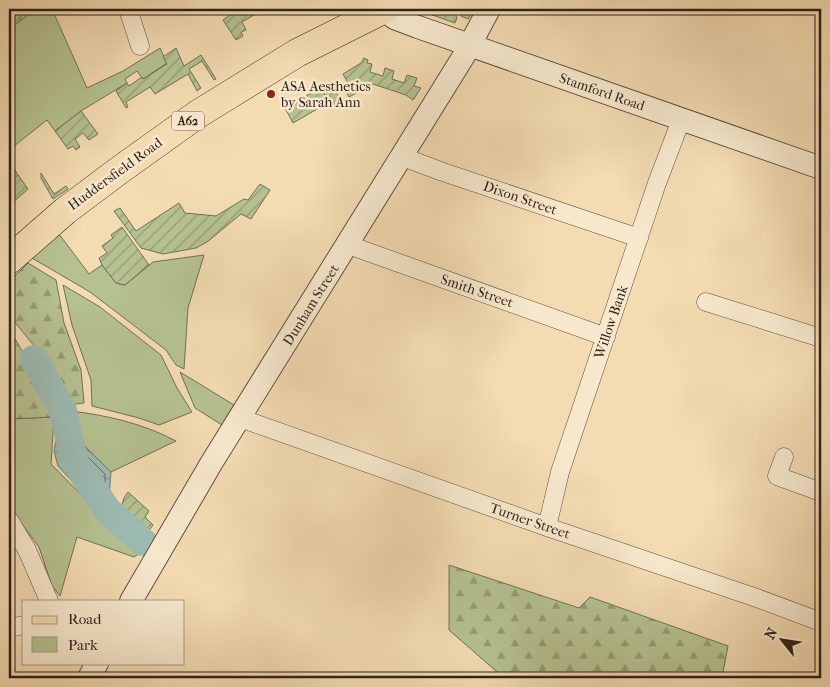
<svg xmlns="http://www.w3.org/2000/svg" width="830" height="687" font-family="'IM FELL French Canon',serif">
	<style>
		.green { fill: #b5c190; stroke: #727055 }
		.forest { fill: url(#forest-firs); stroke: #727055 }
		.garden { fill: url(#garden-furrows); stroke: #727055 }
		.water { fill: url(#water-ripples); stroke: #717c75 }
		.lines { fill: none; stroke-linecap: round; stroke-linejoin: round }
		.shore { stroke: #666d66; stroke-width: 1 }
		.river { stroke: #9cbab2; stroke-width: 28 }
		.minor-casing { stroke: #614f40; stroke-width: 19 }
		.tertiary-casing { stroke: #614f40; stroke-width: 24 }
		.primary-casing { stroke: #30201a; stroke-width: 29 }
		.minor { stroke: #f7e8cd; stroke-width: 18 }
		.tertiary { stroke: #f7e8cd; stroke-width: 22 }
		.primary { stroke: #f3dbb2; stroke-width: 28 }
		.poi-dot { fill: #8f2418; stroke: #f7e8cd; stroke-width: 2 }
		.labels { text-anchor: middle; dominant-baseline: central; stroke-width: 5; stroke-linejoin: round; paint-order: stroke }
		.shield { fill: #f7e8cd; stroke: #6c5c50; stroke-width: 1 }
		.shield-label { font-size: 12px; font-weight: bold; fill: #30201a }
		.poi-label { font-size: 14px; fill: #30201a; stroke: #f7e8cd; text-anchor: start }
		.street-label { font-size: 14px; fill: #30201a; stroke: #f7e8cd }
	</style>
	<defs>
		<pattern id="forest-firs" width="22" height="20" patternUnits="userSpaceOnUse" patternTransform="scale(1.25)"><rect width="22" height="20" fill="#b5c190"/><path d="M5 1l3.5 6h-7zM16 11l3.5 6h-7z" fill="#949c75"/></pattern>
		<pattern id="garden-furrows" width="10" height="10" patternUnits="userSpaceOnUse" patternTransform="scale(1.25)"><rect width="10" height="10" fill="#b5c190"/><path d="M-1 1l2-2M0 10L10 0M9 11l2-2" fill="none" stroke="#949c75"/></pattern>
		<pattern id="water-ripples" width="26" height="14" patternUnits="userSpaceOnUse" patternTransform="scale(1.25)"><rect width="26" height="14" fill="#9cbab2"/><path d="M2 4q2-2 4 0t4 0M15 11q2-2 4 0t4 0" fill="none" stroke="#809790"/></pattern>
	</defs>
	<rect width="100%" height="100%" fill="#f3dbb2"/>
	<filter id="stains"><feTurbulence type="fractalNoise" baseFrequency=".004" numOctaves="4"/><feColorMatrix values="0 0 0 0 .2 0 0 0 0 .09 0 0 0 0 .02 0 0 0 .5 -.17"/></filter>
	<radialGradient id="worn" r=".72"><stop offset=".6" stop-color="#630" stop-opacity="0"/><stop offset="1" stop-color="#630" stop-opacity=".3"/></radialGradient>
	<!-- green -->
	<path class="green" d="M36,9H52L87,88L123,71L160,48L167,63L143,79L137,71L125,79L127,83L81,111L55,131L47,120L9,150V29Z
		M9,160L18,175L9,183Z
		M59,234L89,274L102,265L116,283L125,285L153,262L204,255L188,308L184,369L176,365L166,350L111,308L90,292L32,258Z
		M63,285L100,307L161,355L177,388L192,412L159,425L139,418L92,406L91,380L72,325Z
		M180,372L234,405L222,425L195,408Z
		M70,411C107,415 144,424 176,441L111,472L69,431Z
		M54,417L51,464L95,509L142,548L139,554L134,557L77,537L60,596L52,586L39,547L9,507V419Z"/>
	<!-- forest -->
	<path class="forest" d="M9,9H36L9,29Z
		M28,263L56,280L64,323L81,370L84,403L67,405L48,363L9,315V282Z
		M11,332L53,404L55,410L54,417L9,419V335Z
		M449,565L579,608L590,597L728,646L723,672L741,678H504L449,630Z"/>
	<!-- garden -->
	<path class="garden" d="M226,9H257L259,12L242,22L246,30L241,32L243,36L236,40L223,20L230,15Z
		M433,9H453L457,18L455,23L424,12Z
		M459,9H474L468,19L461,16Z
		M176,48L184,66L201,55L216,79L214,80L202,61L189,69L201,88L197,91L188,74L155,94L150,87L126,102L128,107L126,108L116,91L127,83L129,86L142,77L143,79L167,64L163,57Z
		M364,58L368,60L367,63L372,64L370,72L383,76L385,68L394,71L392,79L404,83L407,75L417,78L414,86L421,88L413,100L406,95L373,84L349,97L342,85L347,81L343,74L361,63Z
		M330,82L343,104L336,109L331,101L293,123L285,108L320,88L325,95L330,91L326,84Z
		M81,111L98,134L89,140L83,133L75,139L80,147L76,150L73,146L68,149L55,131Z
		M41,173L54,194L66,186L68,189L53,199L41,178Z
		M18,175L28,189L9,206V183Z
		M260,184L270,190L251,219L241,214L207,242L196,248L163,254L141,248L114,211L120,208L136,231L179,203L185,213L216,216L244,199L248,200Z
		M122,227L149,265L125,285L116,283L102,265L99,258L107,253L102,246L113,238L111,235Z
		M128,492L149,511L145,517L153,525L143,538L118,516L124,498Z"/>
	<!-- water -->
	<path class="water" d="M70,411L69,431L111,472L108,511L88,499L58,466L54,451L58,430L57,412Z"/>
	<g class="lines">
		<!-- shore -->
		<path class="shore" d="M65,434L105,474V496L104,502C93,500 69,474 63,464C58,455 60,445 62,436Z
			M67,447L70,448L99,476L98,490L95,489C85,480 62,462 67,447Z"/>
		<!-- river -->
		<path class="river" d="M34,359L63,411L74,461L108,511L143,542"/>
		<!-- minor casing -->
		<g class="minor-casing">
			<path id="minor" d="M128,9L140,46
				M403,156L411,160L443,172L639,238
				M349,244L357,248L606,337
				M706,302L821,338
				M240,418L547,527L754,597L821,622
				M784,457L777,476L821,492
				M9,520L27,550L49,601
				M547,527L560,472L657,183L681,120
				M9,628L24,625"/>
		</g>
		<!-- tertiary casing -->
		<g class="tertiary-casing">
			<path id="tertiary" d="M389,9L394,18L418,27L821,168
				M131,601L212,462L465,54L489,9
				M89,678L97,663"/>
		</g>
		<!-- primary casing -->
		<g class="primary-casing">
			<path id="primary" d="M9,260L65,211L121,169L198,114L297,53L385,9"/>
		</g>
		<!-- minor -->
		<use href="#minor" class="minor"/>
		<!-- tertiary -->
		<use href="#tertiary" class="tertiary"/>
		<!-- primary -->
		<use href="#primary" class="primary"/>
	</g>
	<!-- markers -->
	<circle class="poi-dot" cx="271" cy="94" r="5"/>
	<g class="labels">
		<!-- shield labels -->
		<rect class="shield" x="172" y="111.5" width="32" height="19" rx="4"/>
		<g class="shield-label">
			<text x="188" y="121">A62</text>
		</g>
		<!-- poi labels -->
		<g class="poi-label">
			<text x="281" y="86">ASA Aesthetics<tspan x="281" dy="16">by Sarah Ann</tspan></text>
		</g>
		<!-- street labels -->
		<g class="street-label">
			<text transform="translate(602 92) rotate(19)">Stamford Road</text>
			<text transform="translate(115 174) rotate(-36)">Huddersfield Road</text>
			<text transform="translate(520 198) rotate(19)">Dixon Street</text>
			<text transform="translate(477 291) rotate(19)">Smith Street</text>
			<text transform="translate(311 305) rotate(-58)">Dunham Street</text>
			<text transform="translate(611 322) rotate(-71)">Willow Bank</text>
			<text transform="translate(530 521) rotate(19)">Turner Street</text>
		</g>
	</g>
	<!-- margin -->
	<rect width="830" height="687" fill="none" stroke="#f3dbb2" stroke-width="30"/>
	<rect x="10" y="10" width="810" height="667" fill="none" stroke="#30201a" stroke-width="2.5"/>
	<rect x="15" y="15" width="800" height="657" fill="none" stroke="#30201a"/>
	<!-- legend -->
	<rect x="22" y="600" width="162" height="65" fill="#f7e8cd" stroke="#a79885"/>
	<rect x="32" y="616" width="25" height="8" fill="#f3dbb2" stroke="#a79885"/>
	<text x="68" y="624" font-size="15" fill="#30201a">Road</text>
	<rect x="32" y="637" width="25" height="15" fill="#b5c190" stroke="#a79885"/>
	<text x="68" y="650" font-size="15" fill="#30201a">Park</text>
	<!-- north arrow -->
	<g transform="translate(782 640) rotate(300)" stroke="#f7e8cd" stroke-width="4" paint-order="stroke">
	<path d="M0-4L9 19L0 12L-9 19Z" fill="#30201a"/>
	<text y="-8" font-size="14" font-weight="bold" text-anchor="middle" fill="#30201a">N</text>
	</g>
	<rect width="100%" height="100%" filter="url(#stains)"/>
	<rect width="100%" height="100%" fill="url(#worn)"/>
</svg>
